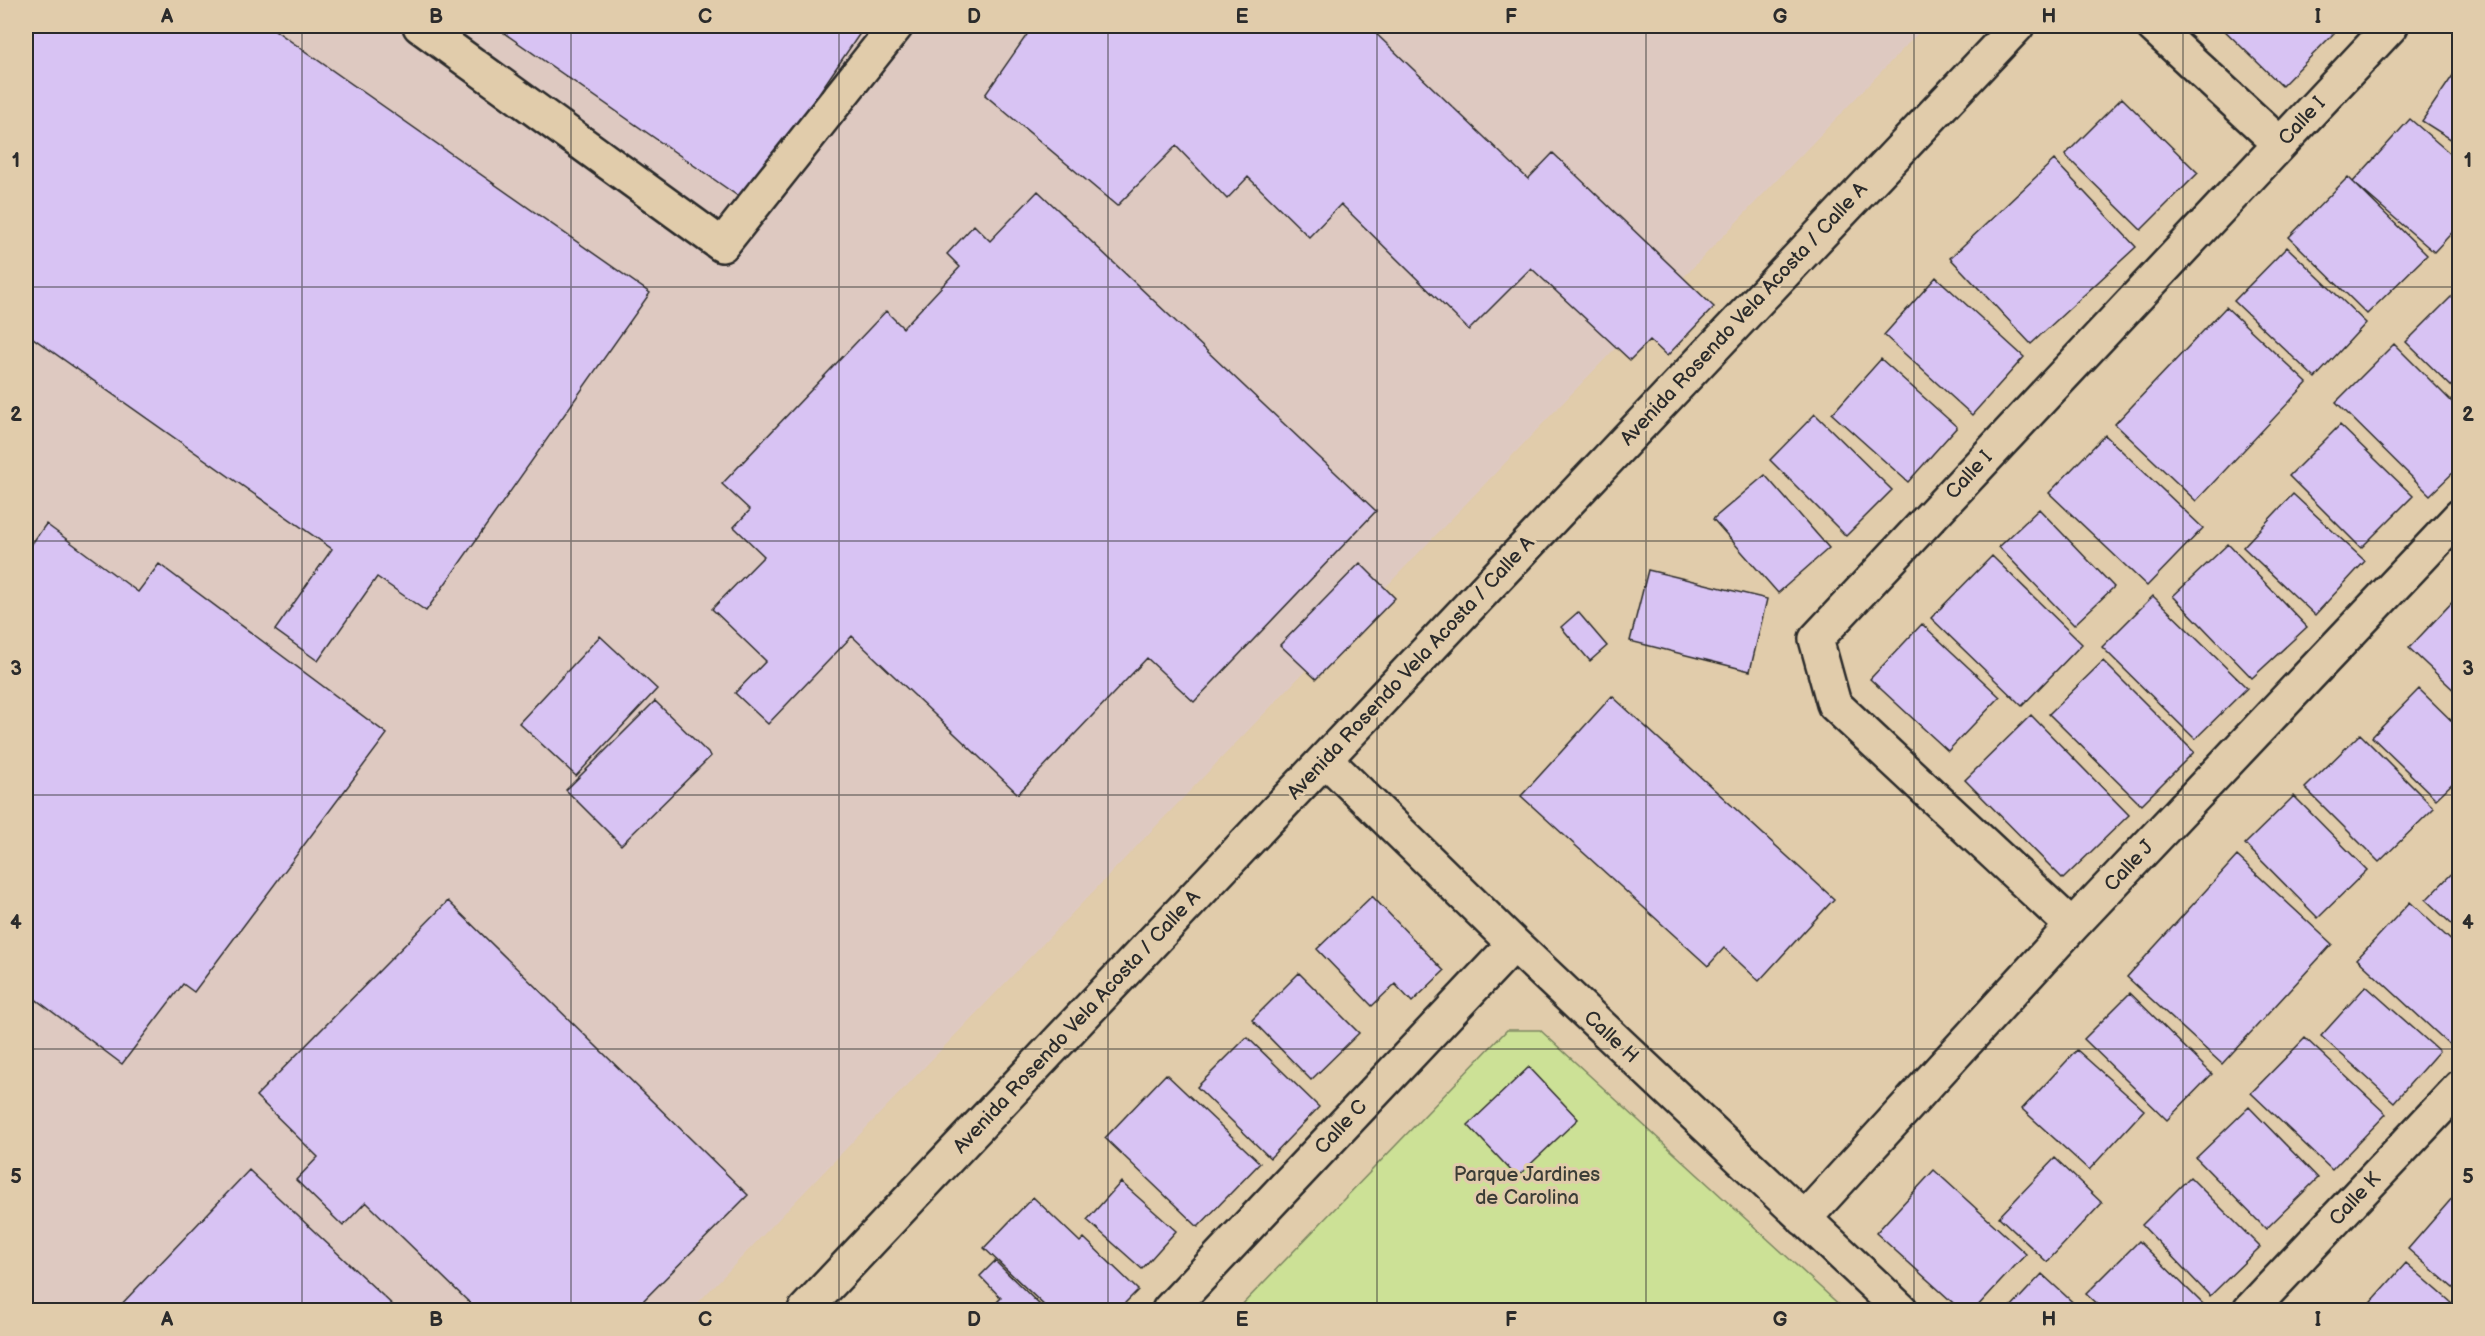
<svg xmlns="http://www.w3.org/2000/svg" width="2485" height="1336" font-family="'Balsamiq Sans',sans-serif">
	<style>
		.built { fill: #dec9c1 }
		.green { fill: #cce196; stroke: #7c8660; stroke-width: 1.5 }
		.building { fill: #d8c3f3; stroke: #2b2b2b; stroke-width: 1.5 }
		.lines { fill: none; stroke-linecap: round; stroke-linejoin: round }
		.minor-casing { stroke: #2b2b2b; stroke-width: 38 }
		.minor { stroke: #e1ccab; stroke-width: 33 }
		.grid { fill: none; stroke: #2b2b2b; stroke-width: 1.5; stroke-opacity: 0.55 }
		.labels { text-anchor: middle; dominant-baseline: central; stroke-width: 6; stroke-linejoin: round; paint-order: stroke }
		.street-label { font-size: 20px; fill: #2b2b2b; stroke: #e1ccab }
		.park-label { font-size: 20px; fill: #3b3d36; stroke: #e1ccab }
		.neatline { fill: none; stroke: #2b2b2b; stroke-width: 2 }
		.grid-label { font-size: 20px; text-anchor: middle; font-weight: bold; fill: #2b2b2b }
	</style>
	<rect width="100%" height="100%" fill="#e1ccab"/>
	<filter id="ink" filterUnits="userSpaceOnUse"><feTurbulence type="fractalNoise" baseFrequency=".0167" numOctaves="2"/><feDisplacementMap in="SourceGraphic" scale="12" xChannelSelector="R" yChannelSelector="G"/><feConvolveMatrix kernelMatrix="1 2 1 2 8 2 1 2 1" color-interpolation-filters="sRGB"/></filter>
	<g filter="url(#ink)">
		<!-- built -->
		<path class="built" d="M26,26H1925L691,1310H26Z"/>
		<!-- green -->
		<path class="green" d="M1507,1030H1540L1845,1310H1237Z"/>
		<!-- building -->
		<path class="building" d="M26,26H269L650,293L426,611L377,577L318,661L275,630L332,549L26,333Z
			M494,26H865L745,201Z
			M1033,26H1368L1528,179L1553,153L1714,307L1667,356L1650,340L1630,360L1531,268L1469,330L1341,204L1309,237L1248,177L1227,199L1176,146L1117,206L985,95Z
			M2220,26H2331L2336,31L2282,86Z
			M2460,65V145L2422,121Z
			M2122,98L2198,173L2141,230L2065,155Z
			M2410,119L2460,162V224L2434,252L2353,182Z
			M2054,160L2136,247L2031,344L1950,258Z
			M2348,177L2427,255L2367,314L2289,237Z
			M1038,191L1376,511L1194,702L1147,658L1018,794L852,636L768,724L735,693L766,661L712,609L764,556L734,527L750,510L722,484L886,311L903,328L960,267L947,254L974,225L990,241Z
			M2287,247L2366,323L2315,378L2234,301Z
			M1936,277L2024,357L1972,415L1884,335Z
			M2460,288V395L2406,342Z
			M2226,307L2307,383L2196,501L2115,424Z
			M2394,344L2460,410V466L2430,495L2336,402Z
			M1881,359L1957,427L1908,482L1832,414Z
			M1815,414L1892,490L1846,536L1770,460Z
			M2340,425L2413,496L2361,548L2289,476Z
			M2105,435L2203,528L2147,586L2049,493Z
			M1765,475L1829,548L1778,593L1713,519Z
			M2293,494L2365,561L2315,615L2243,547Z
			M2039,509L2114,587L2074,625L1999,547Z
			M46,524L138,592L159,564L387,734L194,992L183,984L122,1064L26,992V552Z
			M2228,544L2307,627L2252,678L2173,596Z
			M1992,556L2082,644L2022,706L1931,618Z
			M1360,563L1395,598L1316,679L1280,645Z
			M1648,570L1767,599L1750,671L1630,641Z
			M2460,594V696L2409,648Z
			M2153,596L2247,688L2195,739L2102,647Z
			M1578,612L1607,646L1590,661L1561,627Z
			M1922,624L2000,697L1948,751L1870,679Z
			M600,636L657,689L576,776L519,723Z
			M2103,661L2194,752L2141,805L2049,714Z
			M2419,689L2460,729V776L2436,799L2372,737Z
			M1612,696L1834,899L1759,981L1724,948L1708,966L1521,796Z
			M655,701L711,756L621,845L566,790Z
			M2031,715L2129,815L2063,879L1965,780Z
			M2360,734L2434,808L2379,862L2305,788Z
			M2294,796L2367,870L2318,918L2245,844Z
			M2237,856L2332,944L2222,1064L2127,977Z
			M2460,865V932L2426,900Z
			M1372,896L1444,971L1412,1002L1395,984L1372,1006L1317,949Z
			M448,901L748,1195L634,1310H477L366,1202L343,1226L296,1180L318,1157L256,1096Z
			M2410,902L2460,949V1035L2450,1045L2357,959Z
			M1299,973L1359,1033L1311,1080L1252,1020Z
			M2366,986L2439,1051L2394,1102L2321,1036Z
			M26,992L36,1000L26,1014Z
			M2130,993L2212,1074L2167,1120L2084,1039Z
			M1247,1037L1319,1107L1270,1158L1197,1087Z
			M2305,1038L2386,1114L2332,1170L2251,1093Z
			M2077,1050L2144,1110L2089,1170L2022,1109Z
			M1529,1067L1578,1119L1517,1177L1468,1125Z
			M1166,1074L1260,1163L1198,1227L1105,1138Z
			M2249,1107L2318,1178L2266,1229L2196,1158Z
			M2055,1158L2102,1203L2047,1262L1999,1217Z
			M249,1170L398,1310H116Z
			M1934,1170L2026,1254L1974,1310H1961L1876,1233Z
			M2190,1177L2260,1247L2210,1296L2142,1225Z
			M1121,1182L1176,1231L1142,1269L1087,1220Z
			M1033,1197L1080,1242L1084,1238L1138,1290L1118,1310H1049L984,1248Z
			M2453,1197L2460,1203V1294L2408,1249Z
			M2139,1241L2204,1305L2198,1310H2103L2086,1294Z
			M995,1261L1045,1310H989L1001,1298L980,1276Z
			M2406,1263L2460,1310H2364Z
			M2042,1274L2081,1310H2008Z"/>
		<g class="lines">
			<!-- minor casing -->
			<g class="minor-casing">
				<path id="minor" d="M420,26L722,245L896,26
					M2153,26L2280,144
					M1325,759L1514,944L1901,1310
					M2072,926L1834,704L1816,639L2391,26
					M1804,1219L2072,926L2460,516
					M805,1310L2017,26
					M1169,1310L1514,944
					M2250,1310L2460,1087"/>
			</g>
			<!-- minor -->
			<use href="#minor" class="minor"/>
		</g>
	</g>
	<!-- grid -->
	<path class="grid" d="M302,26V1310M571,26V1310M839,26V1310M1108,26V1310M1377,26V1310M1646,26V1310M1914,26V1310M2183,26V1310M26,287H2460M26,541H2460M26,795H2460M26,1049H2460"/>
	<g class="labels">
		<!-- street labels -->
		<g class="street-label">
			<text transform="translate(2302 121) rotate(-47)">Calle I</text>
			<text transform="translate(1744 314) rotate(-47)">Avenida Rosendo Vela Acosta / Calle A</text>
			<text transform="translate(1969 475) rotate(-47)">Calle I</text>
			<text transform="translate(1411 668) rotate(-47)">Avenida Rosendo Vela Acosta / Calle A</text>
			<text transform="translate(2129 866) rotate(-47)">Calle J</text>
			<text transform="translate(1077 1022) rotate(-47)">Avenida Rosendo Vela Acosta / Calle A</text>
			<text transform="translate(1611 1037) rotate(43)">Calle H</text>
			<text transform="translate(1341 1127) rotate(-47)">Calle C</text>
			<text transform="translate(2355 1199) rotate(-47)">Calle K</text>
		</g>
		<!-- park labels -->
		<g class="park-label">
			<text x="1527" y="1175">Parque Jardines<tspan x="1527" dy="23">de Carolina</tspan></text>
		</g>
	</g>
	<!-- margin -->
	<rect width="2485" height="1336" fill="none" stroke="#e1ccab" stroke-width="66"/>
	<rect x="33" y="33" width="2419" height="1270" class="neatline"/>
	<g class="grid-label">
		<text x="167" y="23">A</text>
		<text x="436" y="23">B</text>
		<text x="705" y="23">C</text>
		<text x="974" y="23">D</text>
		<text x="1242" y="23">E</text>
		<text x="1511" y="23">F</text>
		<text x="1780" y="23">G</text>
		<text x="2049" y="23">H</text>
		<text x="2318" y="23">I</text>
		<text x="16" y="167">1</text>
		<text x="2468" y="167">1</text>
		<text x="16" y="421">2</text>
		<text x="2468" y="421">2</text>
		<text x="16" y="675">3</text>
		<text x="2468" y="675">3</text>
		<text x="16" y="929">4</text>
		<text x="2468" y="929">4</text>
		<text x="16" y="1183">5</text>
		<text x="2468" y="1183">5</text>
		<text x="167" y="1326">A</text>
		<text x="436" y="1326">B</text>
		<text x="705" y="1326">C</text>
		<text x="974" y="1326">D</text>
		<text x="1242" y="1326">E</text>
		<text x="1511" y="1326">F</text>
		<text x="1780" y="1326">G</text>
		<text x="2049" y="1326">H</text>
		<text x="2318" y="1326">I</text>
	</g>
</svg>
